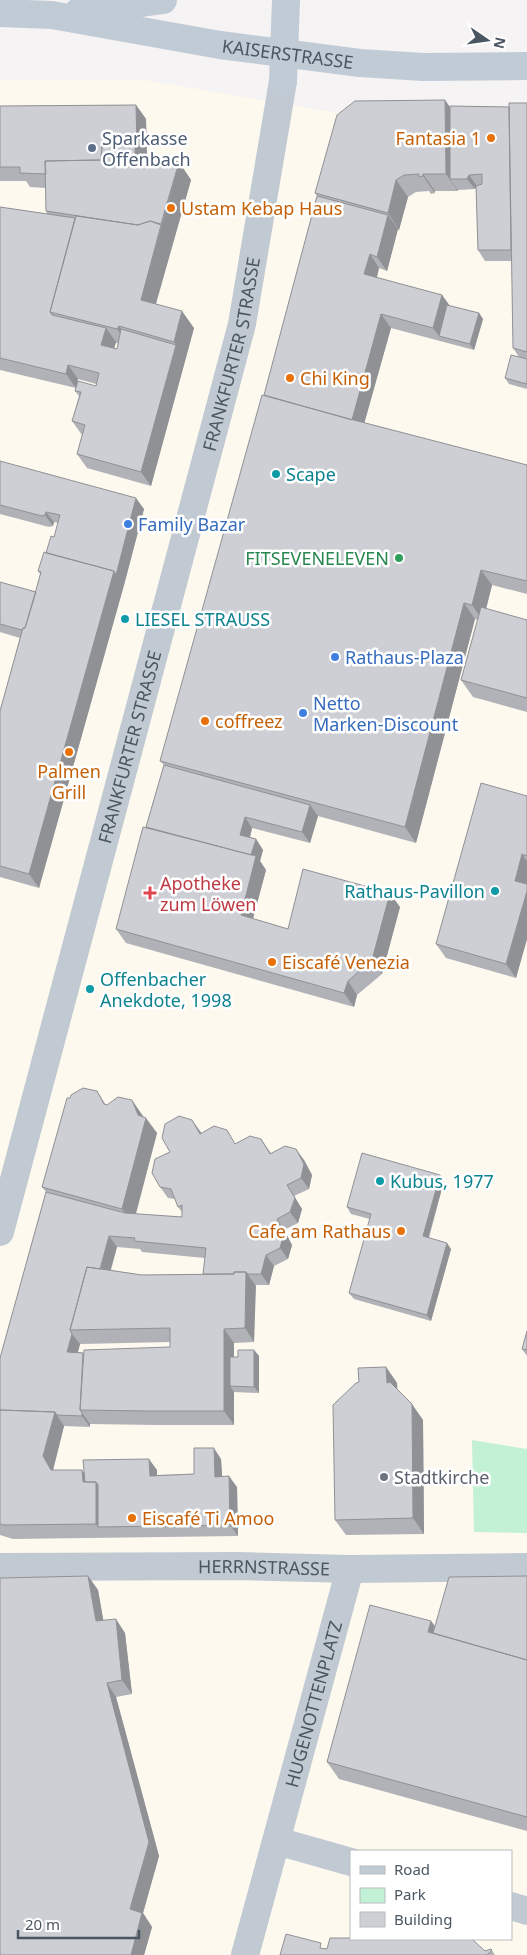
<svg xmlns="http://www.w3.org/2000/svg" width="527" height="1955" font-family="'Noto Sans',sans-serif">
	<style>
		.commercial { fill: #fdf9ef; fill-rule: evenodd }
		.green { fill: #c3f1d5 }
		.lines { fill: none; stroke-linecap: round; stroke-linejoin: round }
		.street { stroke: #c1cad2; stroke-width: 28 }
		.secondary { stroke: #c1cbd6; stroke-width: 28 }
		.wall { fill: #b0b2b7; fill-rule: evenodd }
		.shaded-wall { fill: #909195 }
		.building { fill: #cdcfd5; stroke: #909195 }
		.food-dot { fill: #e8710a; stroke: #fff; stroke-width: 2 }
		.service-dot { fill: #5c6f8a; stroke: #fff; stroke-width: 2 }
		.culture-dot { fill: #0f9aa8; stroke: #fff; stroke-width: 2 }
		.shop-dot { fill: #3f7fe0; stroke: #fff; stroke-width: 2 }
		.leisure-dot { fill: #2e9e5b; stroke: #fff; stroke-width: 2 }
		.health-dot { fill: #e0444e; stroke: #fff; stroke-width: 2 }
		.worship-dot { fill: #6b7280; stroke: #fff; stroke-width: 2 }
		.labels { text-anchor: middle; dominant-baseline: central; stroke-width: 5; stroke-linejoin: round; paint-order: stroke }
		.street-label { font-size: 18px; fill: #4a5661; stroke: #fff }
		.service-label { font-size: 18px; fill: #4e5e75; stroke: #fff; text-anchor: start }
		.food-label { font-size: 18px; fill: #c56008; stroke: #fff; text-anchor: start }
		.culture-label { font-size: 18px; fill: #0d838f; stroke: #fff; text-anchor: start }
		.shop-label { font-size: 18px; fill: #366cbe; stroke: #fff; text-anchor: start }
		.leisure-label { font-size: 18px; fill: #27864d; stroke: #fff; text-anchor: end }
		.health-label { font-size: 18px; fill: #be3a42; stroke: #fff; text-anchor: start }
		.worship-label { font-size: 18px; fill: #5b616d; stroke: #fff; text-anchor: start }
	</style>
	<rect width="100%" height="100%" fill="#f5f3f3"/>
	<!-- commercial -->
	<path class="commercial" d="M0,80H145L367,118L527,117V1955H0ZM351,1851H511V1939H351Z"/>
	<!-- green -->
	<path class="green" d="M472,1440L527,1449V1533L474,1532Z"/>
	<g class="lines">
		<!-- street -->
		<g class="street">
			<path id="s1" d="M0,1232L242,324L283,81"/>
			<path id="s2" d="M0,1567L239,1566L350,1569L527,1567"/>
			<path d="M277,1841L351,1862"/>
			<path d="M511,1906L527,1911"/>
			<path id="s3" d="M245,1955L350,1569"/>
		</g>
		<!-- secondary -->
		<g class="secondary">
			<path d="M78,12L163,0"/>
			<path id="s4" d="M0,13L52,15L220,45L360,63L423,67L527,66"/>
			<path d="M283,81L286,0"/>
		</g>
	</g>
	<!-- wall -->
	<path class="wall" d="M527,103V389L509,384L505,378L519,357L513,348L512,261H485L478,250L476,187L475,189L458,190V191H435V193L431,194L429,191L416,192L408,197L399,230L398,229L387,271L379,268L377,278L442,295L450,306L479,313L483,319L474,350L391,328L364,423L527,465V594L492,585L486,609L527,620V712L473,697L461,680L478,620L475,619L416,843L318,816L310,843L252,828L250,837L256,839L263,850L260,861L266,870L253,919L288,929L400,907L382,974L357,995L354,1007L126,943L116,929L164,765L160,761L264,395L317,196L315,193L450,106L509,107Z
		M136,105L146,119L147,156L179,162L191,180L156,304L194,328L151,486L87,468L77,454L82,435L72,421L79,396L75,391L96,386V384L78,379L76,388L0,370V207L47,214L46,211V188L30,187L26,181H0V106ZM116,343H118L117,349L114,348Z
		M0,461L144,509L124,585L39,888L0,877V711L20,638L0,632V582L36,592L40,574L38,571L54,537L58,523L54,522L53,526L49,527L0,514Z
		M527,796V939L516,978L446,958L436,944Z
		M97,1091L106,1105L143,1117L157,1133L136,1214L182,1217V1212L178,1207L175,1199L168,1198L160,1187L170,1152L200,1131L201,1133L236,1144L261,1139L271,1153L304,1160L312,1175L309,1189L294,1196L302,1209L298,1223L284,1230L292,1245L288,1259L274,1266L269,1285H255L254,1342L234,1343V1357H238L254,1350L259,1356V1393L234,1392V1425H156L90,1424V1427L64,1426L53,1470H82L84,1473L157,1470V1475L194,1474L221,1459L222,1477L237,1487L238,1536L13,1539L0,1535V1358L46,1192L42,1187L70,1098ZM117,1247L140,1249L142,1252L205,1258L203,1274L142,1275L111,1270ZM170,1342V1347L83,1353L78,1352L80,1344Z
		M440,1175L444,1181L429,1238L451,1249L431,1321L354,1299L349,1293L370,1219L351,1214L347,1207Z
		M527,1331V1356L522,1349Z
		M386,1367L397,1383V1389L423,1420L424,1534L346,1535L335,1520L359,1382Z
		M88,1576L98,1590L103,1620L125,1633L132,1694L116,1697L159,1856L143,1913L152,1927L144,1955H0Z
		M527,1576V1831L339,1779L327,1762L431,1621L435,1626Z
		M324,1949L485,1951L491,1949L495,1955H280Z"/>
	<!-- shaded-wall -->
	<path class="shaded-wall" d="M445,100L457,117L450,179L458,190V191L446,174Z
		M136,105L146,119L147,162L135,154V144Z
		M179,162L191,180L152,317L141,300Z
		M423,174L435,191V193L423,176Z
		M469,175L477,186L475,189L467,179Z
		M396,180L408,197L399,230L388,213Z
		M388,215L398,229L387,271L377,257Z
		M370,254L379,268L374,288L364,274Z
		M442,295L452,309L439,336L433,328Z
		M182,311L194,328L151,486L141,472L176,345L174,342Z
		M479,313L483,319L474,350L470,344Z
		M381,314L391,328L361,435L351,421Z
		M119,326L131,343L129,346L117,329Z
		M106,328L116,342L111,359L101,345Z
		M68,365L78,379L76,388L66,374Z
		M136,498L144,509L124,585L39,888L29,874L114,571Z
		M46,512L54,522L53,526L45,515Z
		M481,570L492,585L483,621L472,605Z
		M464,603L475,619L416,843L405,827Z
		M310,805L318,816L310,843L302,832Z
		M245,817L252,828L248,846L240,835Z
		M256,839L263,850L260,861L266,870L250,929L241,915L250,857Z
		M522,854L527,861V887L515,881Z
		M527,891V939L516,978L506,964Z
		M390,893L400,907L382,974L372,960Z
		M348,981L357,995L354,1007L344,993Z
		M132,1100L143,1116L145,1121L146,1118L157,1133L133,1224L122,1209L138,1115Z
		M192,1120L200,1131L208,1145L200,1134Z
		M296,1149L304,1160L312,1175L309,1189L301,1178Z
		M440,1175L444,1181L427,1242L423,1236Z
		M287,1185L294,1196L302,1209L298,1223L290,1212Z
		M277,1219L284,1230L292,1245L288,1259L280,1248Z
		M109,1236L117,1247L107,1282L100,1271Z
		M447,1243L451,1249L431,1321L427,1315Z
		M266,1255L274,1266L269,1285L261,1274Z
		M246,1272L256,1286L254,1342L245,1328Z
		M224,1329L234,1343V1386H230L234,1392V1425L224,1411Z
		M72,1334L80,1344L75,1363L67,1352Z
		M254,1350L259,1356V1393L254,1387Z
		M386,1367L397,1383L398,1398L387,1383Z
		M412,1404L423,1420L424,1534L413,1518Z
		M55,1412L64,1426L53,1470H51L43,1456Z
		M82,1413L90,1424V1427L82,1416Z
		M214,1448L221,1459L223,1488L215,1477Z
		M149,1459L157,1470V1486L150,1476Z
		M82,1470L92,1484L83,1482Z
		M229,1476L237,1487L238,1536L230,1525Z
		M96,1482L106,1496L98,1527L96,1524Z
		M88,1576L98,1590L106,1635L96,1621Z
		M116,1619L125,1633L132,1694L122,1680Z
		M431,1621L443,1638L428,1632Z
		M107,1683L116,1697L159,1856L143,1913L152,1927L144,1955H131L130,1909Z"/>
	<!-- building -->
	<path class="building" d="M445,100L446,174H423V176L419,177V174L404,175L396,180L388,213L315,193L337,115L355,101Z
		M509,103H527V352L513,348Z
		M136,105L137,148L135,144L102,145L101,160L45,161L46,174L20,173V167H0V106Z
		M450,106L509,107L511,250H478L476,186L482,184V174L469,175L467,179H450Z
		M135,144V154L179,162L161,224L150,221L138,225L46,211L45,161L101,160L102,145Z
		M317,196L388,215L377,257L370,254L364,274L442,295L433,328L381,314L352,420L264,395Z
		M0,207L75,218L50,312L52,315L106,328L101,345L117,349L121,329L176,345L141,472L77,454L85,425L72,421L81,392L75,391L78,381L96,386L99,373L68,365L66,374L0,358Z
		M76,216L138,225L150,221L161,225L141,300L182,311L174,342L119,326L117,329L50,312Z
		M447,305L479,313L470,344L439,336Z
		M511,355L527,359V384L505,378Z
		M262,395L350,419L527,465V581L481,570L472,605L464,603L405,827L160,761Z
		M0,461L136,498L116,575L114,571L46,553L51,536L54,537L60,515L46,512L45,515L42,516L0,505Z
		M44,552L114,571L29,874L0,866V711L23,628H25L36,590L41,572L38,571Z
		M0,582L36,592L25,628H23L22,630L0,624Z
		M481,607L527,620V698L461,680Z
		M164,765L310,805L302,832L245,817L240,835L256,839L251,855L146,827Z
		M481,783L527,796V856L522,854L515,881L527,884V891L506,964L436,944Z
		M143,827L256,856L241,915L288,929L303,869L390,893L372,960L348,981L344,993L116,929Z
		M83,1088L97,1091L104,1104L107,1105L118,1097L132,1100L138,1115L146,1118L122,1209L42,1187L67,1098H70L71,1095Z
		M179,1116L192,1120L200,1134L214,1126L227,1130L235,1144L250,1136L261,1139L270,1154L285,1146L296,1149L304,1164L301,1178L287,1185L295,1198L290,1212L277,1219L284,1234L280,1248L266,1255L261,1274H248L246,1272H234V1274H203L206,1248L134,1241L135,1238L109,1236L100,1269L87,1267L70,1330L72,1334L67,1352L83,1353L80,1410L82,1413V1416L57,1415L55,1412L0,1410V1358L46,1192L125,1213L182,1217V1205L178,1207L171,1189L160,1187L152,1173L155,1159L170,1152L162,1138L165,1124Z
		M362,1153L440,1175L423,1236L447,1243L427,1315L349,1293L371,1214L347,1207Z
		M87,1267L142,1275L234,1274V1272H246L245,1328L224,1329V1411H146L80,1410L84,1350L170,1347V1328L70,1330Z
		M527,1331V1350L522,1349Z
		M238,1350H254V1387L230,1386V1357H238Z
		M386,1367L387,1383L390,1382L412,1404L413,1518L335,1520L333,1405L356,1383L359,1382L358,1368Z
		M0,1410L55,1412L43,1456L51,1470H82L83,1482H96V1524L4,1525L0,1524Z
		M194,1448H214L215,1477L229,1476L230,1525L98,1527V1485L96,1482H85L83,1460L149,1459L150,1476L194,1474Z
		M88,1576L96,1621L116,1619L122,1680L107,1683L149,1842L130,1909L142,1913L131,1955H0V1578Z
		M527,1576V1660L433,1633L449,1577Z
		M370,1605L431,1621L428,1632L527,1660V1817L327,1762Z
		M286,1934L321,1943L320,1948L327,1949L330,1938H351V1939H468L473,1940L485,1951L491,1949L492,1950L487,1955H280Z"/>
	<!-- markers -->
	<g class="food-dot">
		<circle cx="491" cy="138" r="5"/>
		<circle cx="171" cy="208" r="5"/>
		<circle cx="290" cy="378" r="5"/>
		<circle cx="205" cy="721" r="5"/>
		<circle cx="69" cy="752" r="5"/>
		<circle cx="272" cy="962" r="5"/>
		<circle cx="401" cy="1231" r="5"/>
		<circle cx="132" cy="1518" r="5"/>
	</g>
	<circle class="service-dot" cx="92" cy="148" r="5"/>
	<g class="culture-dot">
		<circle cx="276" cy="474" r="5"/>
		<circle cx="125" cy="619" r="5"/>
		<circle cx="495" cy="891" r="5"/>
		<circle cx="90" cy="989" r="5"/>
		<circle cx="380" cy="1181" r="5"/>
	</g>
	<g class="shop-dot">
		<circle cx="128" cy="524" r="5"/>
		<circle cx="335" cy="657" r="5"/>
		<circle cx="303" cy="713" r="5"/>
	</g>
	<circle class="leisure-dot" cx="399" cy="558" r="5"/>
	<path class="health-dot" d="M147.5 885.5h5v5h5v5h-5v5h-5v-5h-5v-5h5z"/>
	<circle class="worship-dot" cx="384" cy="1477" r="5"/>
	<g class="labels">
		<!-- street labels -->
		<g class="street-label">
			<text stroke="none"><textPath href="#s4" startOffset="291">KAISERSTRASSE</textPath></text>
			<text stroke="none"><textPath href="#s1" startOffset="908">FRANKFURTER STRASSE</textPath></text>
			<text stroke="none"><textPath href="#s1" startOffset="502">FRANKFURTER STRASSE</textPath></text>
			<text stroke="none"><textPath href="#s2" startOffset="264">HERRNSTRASSE</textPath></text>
			<text stroke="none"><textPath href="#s3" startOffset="260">HUGENOTTENPLATZ</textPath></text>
		</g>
		<!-- service labels -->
		<g class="service-label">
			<text x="102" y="138">Sparkasse<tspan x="102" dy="21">Offenbach</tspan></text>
		</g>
		<!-- food labels -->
		<g class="food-label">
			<text x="481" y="138" text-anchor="end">Fantasia 1</text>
			<text x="181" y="208">Ustam Kebap Haus</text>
			<text x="300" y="378">Chi King</text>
			<text x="215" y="721">coffreez</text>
			<text x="69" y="771" text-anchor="middle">Palmen<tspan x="69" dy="21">Grill</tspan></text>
			<text x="282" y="962">Eiscafé Venezia</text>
			<text x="391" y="1231" text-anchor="end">Cafe am Rathaus</text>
			<text x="142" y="1518">Eiscafé Ti Amoo</text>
		</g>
		<!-- culture labels -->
		<g class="culture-label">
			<text x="286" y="474">Scape</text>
			<text x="135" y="619">LIESEL STRAUSS</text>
			<text x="485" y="891" text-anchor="end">Rathaus-Pavillon</text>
			<text x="100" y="979">Offenbacher<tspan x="100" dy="21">Anekdote, 1998</tspan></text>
			<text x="390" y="1181">Kubus, 1977</text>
		</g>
		<!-- shop labels -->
		<g class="shop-label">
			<text x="138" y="524">Family Bazar</text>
			<text x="345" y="657">Rathaus-Plaza</text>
			<text x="313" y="703">Netto<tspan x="313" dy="21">Marken-Discount</tspan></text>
		</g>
		<!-- leisure labels -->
		<g class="leisure-label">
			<text x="389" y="558">FITSEVENELEVEN</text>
		</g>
		<!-- health labels -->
		<g class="health-label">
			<text x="160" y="883">Apotheke<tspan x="160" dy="21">zum Löwen</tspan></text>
		</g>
		<!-- worship labels -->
		<g class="worship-label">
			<text x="394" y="1477">Stadtkirche</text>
		</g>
	</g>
	<!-- legend -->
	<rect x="350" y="1850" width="162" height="90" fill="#ffffff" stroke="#b7bbc0"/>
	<rect x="360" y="1866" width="25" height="8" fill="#c1cbd6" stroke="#b7bbc0"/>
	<text x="394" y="1875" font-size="15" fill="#4a5661">Road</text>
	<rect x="360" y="1888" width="25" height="15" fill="#c3f1d5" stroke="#b7bbc0"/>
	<text x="394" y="1900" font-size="15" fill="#4a5661">Park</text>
	<rect x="360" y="1912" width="25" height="15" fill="#cdcfd5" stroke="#b7bbc0"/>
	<text x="394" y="1925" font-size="15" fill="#4a5661">Building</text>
	<!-- north arrow -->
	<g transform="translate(487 40) rotate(103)" stroke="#ffffff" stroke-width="4" paint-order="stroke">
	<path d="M0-4L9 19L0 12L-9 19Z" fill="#4a5661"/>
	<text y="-8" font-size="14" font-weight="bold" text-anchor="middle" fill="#4a5661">N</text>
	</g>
	<!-- scale -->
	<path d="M18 1930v8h121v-8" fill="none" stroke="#4a5661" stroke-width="2.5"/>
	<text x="25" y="1930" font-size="15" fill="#4a5661" stroke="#ffffff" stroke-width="4" paint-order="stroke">20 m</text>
</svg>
